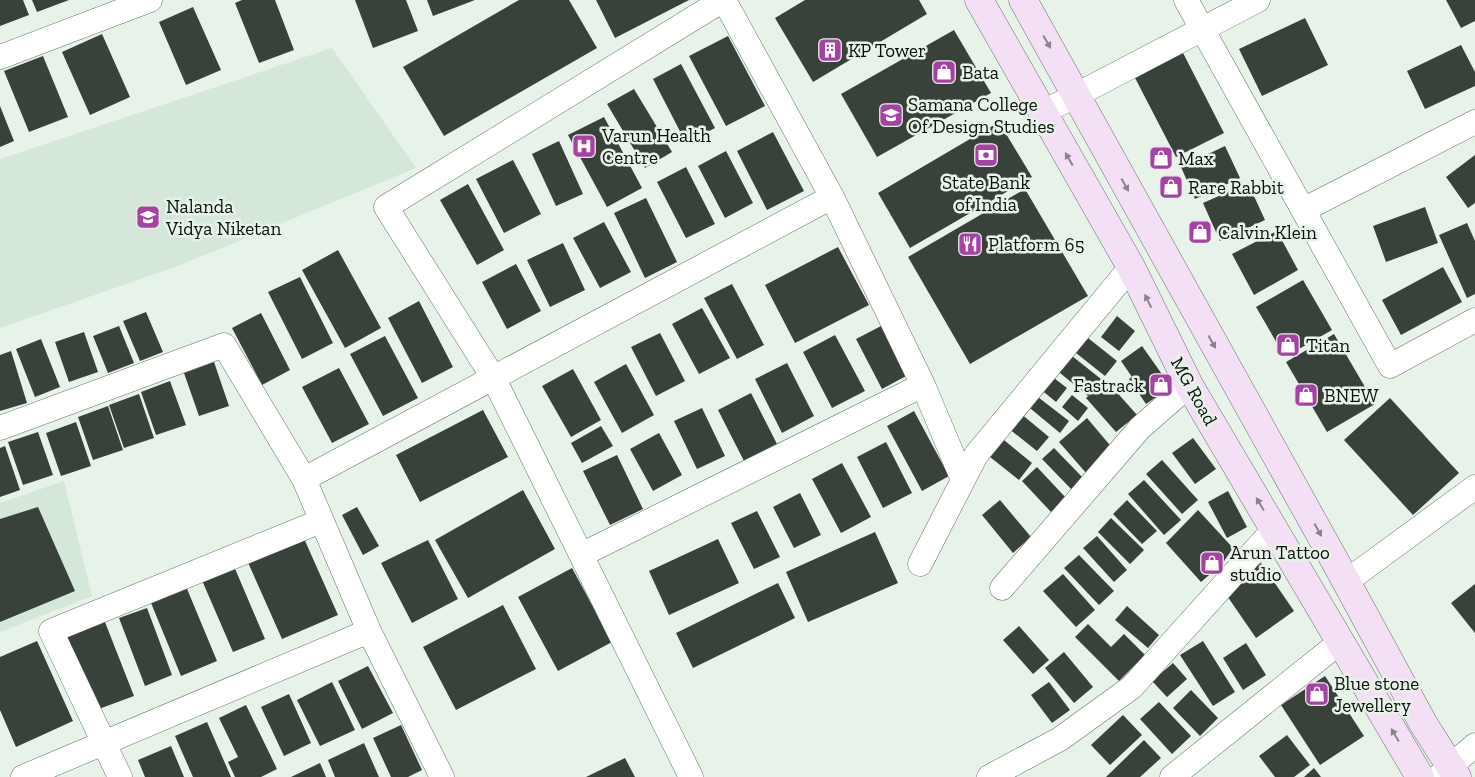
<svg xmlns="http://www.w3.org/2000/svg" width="1475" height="777" font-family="'Zilla Slab',serif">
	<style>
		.built { fill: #d5e7d8 }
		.building { fill: #38413a }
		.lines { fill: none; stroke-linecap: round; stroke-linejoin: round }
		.street-casing { stroke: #687269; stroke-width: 25 }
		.secondary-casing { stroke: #687269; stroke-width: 29 }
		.street { stroke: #fff; stroke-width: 24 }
		.secondary { stroke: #f4e0f4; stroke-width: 28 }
		.oneway { fill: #8c828c }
		.labels { text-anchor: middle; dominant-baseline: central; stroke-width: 5; stroke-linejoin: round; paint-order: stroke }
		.poi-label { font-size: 19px; fill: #0c0f0c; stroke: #e7f3e9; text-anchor: start }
		.street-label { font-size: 19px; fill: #0c0f0c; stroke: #e7f3e9 }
	</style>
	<rect width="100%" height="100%" fill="#e7f3e9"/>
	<!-- built -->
	<path class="built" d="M332,48L416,168L178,266L0,328V159Z
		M64,481L92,596L0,632V503Z"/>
	<!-- building -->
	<path class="building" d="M0,0H23L29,15L0,26Z
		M32,0H69L37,12Z
		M242,0H275L294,50L259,63L235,3Z
		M355,0H406L418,31L373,48Z
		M427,0H475L433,16Z
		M519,0H569L597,48L444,136L403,67Z
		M596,0H689L615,38Z
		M805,0H919L927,14L813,82L775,18Z
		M1446,0H1475V21L1461,28Z
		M193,7L221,70L186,85L159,22Z
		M1305,18L1328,65L1262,96L1239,49Z
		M954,30L991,93L877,157L841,94Z
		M102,34L130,97L90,115L62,52Z
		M728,36L765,106L726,126L689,56Z
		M1461,45L1475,72V86L1425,109L1407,71Z
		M1181,49L1224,133L1176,157L1133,74Z
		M43,56L68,117L29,132L4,71Z
		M681,64L715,128L686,143L653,79Z
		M634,89L672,152L645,168L607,104Z
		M0,106L14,141L0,147Z
		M604,117L642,188L607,207L568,135Z
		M999,122L1032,177L910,248L878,193Z
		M773,132L804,191L767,210L737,151Z
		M559,141L583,194L556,206L532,154Z
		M1225,146L1240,178L1195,199L1181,167Z
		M726,151L753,203L725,218L698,166Z
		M1475,155V203L1468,208L1446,177Z
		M513,160L541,214L504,233L476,179Z
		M686,167L715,224L686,238L657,182Z
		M1248,183L1265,220L1220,241L1203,203Z
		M468,184L504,250L477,265L440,200Z
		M1025,189L1088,296L970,364L908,257Z
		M646,198L677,262L645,278L614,213Z
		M1425,207L1438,243L1386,262L1373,226Z
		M604,222L631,272L600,288L573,238Z
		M1467,223L1475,241V294L1467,298L1439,235Z
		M1277,231L1298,270L1254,295L1232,254Z
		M563,243L585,290L550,307L527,260Z
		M838,247L869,305L795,343L765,285Z
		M338,250L381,328L345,348L302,270Z
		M516,264L541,311L507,329L482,282Z
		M1443,267L1462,302L1401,335L1382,300Z
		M300,277L333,343L302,359L268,292Z
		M1303,280L1332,330L1285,357L1256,307Z
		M732,284L764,345L737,359L704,298Z
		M419,301L453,367L422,383L388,318Z
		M702,308L730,358L699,374L672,324Z
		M146,312L163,352L140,361L123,321Z
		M261,313L290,370L262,385L232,328Z
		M1117,316L1135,331L1119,351L1101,337Z
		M883,325L908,375L882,389L856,339Z
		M119,326L134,363L108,373L93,336Z
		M84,332L98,372L69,382L55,342Z
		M660,333L685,381L656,396L631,347Z
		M1083,334L1117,361L1105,376L1071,349Z
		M1334,334L1375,404L1327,432L1286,362Z
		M835,335L865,391L832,408L803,352Z
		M385,336L418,398L383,416L350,354Z
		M41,339L60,387L35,397L16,349Z
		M1142,346L1171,387L1146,404L1129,379L1132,377L1121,361Z
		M11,351L27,403L0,411V355Z
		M1067,352L1101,379L1088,396L1054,368Z
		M214,362L229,406L199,416L184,373Z
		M787,363L814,416L782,433L755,379Z
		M626,364L654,415L622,433L594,382Z
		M339,368L369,424L332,443L302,387Z
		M573,369L601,420L571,437L542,386Z
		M1050,375L1067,388L1056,402L1039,388Z
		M1106,380L1137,415L1116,432L1086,398Z
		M170,381L186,425L156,435L141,392Z
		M751,393L778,446L745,463L718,410Z
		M139,394L154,438L124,448L109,405Z
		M1034,394L1069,421L1060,433L1025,404Z
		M1072,395L1088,408L1078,421L1062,407Z
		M1390,398L1459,473L1413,515L1344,440Z
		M108,406L123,450L93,460L78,417Z
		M702,408L725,456L697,469L674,421Z
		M483,410L508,457L420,502L396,455Z
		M914,411L949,476L922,491L887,426Z
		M1020,413L1049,437L1037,451L1008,428Z
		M1087,418L1114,450L1087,474L1059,442Z
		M76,422L91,466L61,476L46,433Z
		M601,426L613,446L582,463L571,443Z
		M38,432L53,475L23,485L8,442Z
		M659,433L682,475L653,491L630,449Z
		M999,436L1032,463L1019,480L985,453Z
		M1193,438L1216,469L1195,484L1172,453Z
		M886,442L912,493L883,508L857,457Z
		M5,446L20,490L0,497V448Z
		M1054,448L1086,481L1074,492L1042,459Z
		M617,455L643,509L610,525L583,471Z
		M1162,460L1198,500L1182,514L1146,474Z
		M842,463L871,517L841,533L812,479Z
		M1037,467L1066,498L1051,512L1022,481Z
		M1144,480L1181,520L1164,535L1128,494Z
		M523,490L555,549L468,598L435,540Z
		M1228,491L1247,527L1227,538L1208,502Z
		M800,493L821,535L794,548L773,507Z
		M1000,500L1031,537L1013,553L982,515Z
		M1127,500L1157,531L1142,544L1113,514Z
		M38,507L75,591L0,622V519Z
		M357,507L379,546L363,555L342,515Z
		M1198,510L1233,548L1222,564L1201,582L1166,543Z
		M757,511L780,557L754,569L731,523Z
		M1111,518L1144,550L1130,564L1098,532Z
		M875,532L898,583L808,622L786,572Z
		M302,534L338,615L282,639L246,558Z
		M1097,536L1127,570L1114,582L1083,548Z
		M718,539L739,583L669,615L649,571Z
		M428,540L458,599L412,623L381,563Z
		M1079,555L1114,591L1099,605L1064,568Z
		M1261,563L1294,611L1256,638L1223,590Z
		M233,564L265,639L233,652L201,578Z
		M572,568L612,642L558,671L518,597Z
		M1063,574L1095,610L1076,627L1043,591Z
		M778,583L795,618L693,668L676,633Z
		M185,584L217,661L181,676L149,598Z
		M1475,584V633L1451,603Z
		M503,605L536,669L456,710L423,647Z
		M1127,606L1159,635L1148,648L1115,620Z
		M147,608L172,675L145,686L119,618Z
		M103,617L134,696L96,710L65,632Z
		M1088,624L1111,647L1124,634L1145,655L1119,681L1075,637Z
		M1019,626L1049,660L1033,674L1003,640Z
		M37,641L73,721L16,747L0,710V657Z
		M1203,641L1235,692L1213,706L1180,655Z
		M1246,643L1266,675L1243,690L1223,658Z
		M1064,652L1093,687L1074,703L1045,668Z
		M1173,663L1187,679L1167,697L1152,681Z
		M368,666L393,713L362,729L338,681Z
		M1325,676L1364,736L1320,765L1281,705Z
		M332,682L355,730L320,746L297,700Z
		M1049,682L1070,710L1052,723L1031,695Z
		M1191,690L1218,718L1200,736L1173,708Z
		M289,694L311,743L284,756L261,707Z
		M1159,702L1191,736L1172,754L1140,719Z
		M246,705L277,769L261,777H235L228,762L238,757L219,718Z
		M1123,715L1142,735L1110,765L1091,745Z
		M207,722L231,777H193L175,736Z
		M401,725L422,770L408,777H391L373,738Z
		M1287,735L1310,765L1294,777H1275L1259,756Z
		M1144,740L1161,758L1140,777H1106Z
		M364,743L379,777H335L328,760Z
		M171,746L184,777H145L138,760Z
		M625,758L635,777H586Z
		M320,763L326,777H291Z
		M1314,768L1321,777H1304Z"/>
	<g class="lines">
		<!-- street casing -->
		<g class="street-casing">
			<path id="street" d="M724,0L832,197L923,385L963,480
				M1186,0L1390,366L1475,320
				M0,57L150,0
				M1042,113L1258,0
				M1303,210L1475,122
				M0,428L224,345L304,479L369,631L442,777
				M304,479L832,197
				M581,555L923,385
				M920,564L976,455L1131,267
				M1347,581L1475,487
				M1002,588L1140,428L1189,385
				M23,777L369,631
				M120,777L51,631L321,521
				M691,777L494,379L386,207L723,0
				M989,777L1060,739L1132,687L1275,528
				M1172,777L1340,642
				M1438,777L1475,745"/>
		</g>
		<!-- secondary casing -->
		<g class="secondary-casing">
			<path id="secondary" d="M979,0L1131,267L1189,385L1420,777
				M1023,0L1336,563L1423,723L1457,777"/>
		</g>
		<!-- street -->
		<use href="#street" class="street"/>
		<!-- secondary -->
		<use href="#secondary" class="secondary"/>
	</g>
	<!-- one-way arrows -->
	<defs><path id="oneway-solid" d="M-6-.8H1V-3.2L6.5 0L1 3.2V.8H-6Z" transform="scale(1.25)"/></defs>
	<g class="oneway">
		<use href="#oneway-solid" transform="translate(1047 42) rotate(60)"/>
		<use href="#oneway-solid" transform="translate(1069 159) rotate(-120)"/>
		<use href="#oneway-solid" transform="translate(1125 185) rotate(61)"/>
		<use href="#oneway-solid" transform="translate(1148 301) rotate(-116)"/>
		<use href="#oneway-solid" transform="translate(1212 342) rotate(61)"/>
		<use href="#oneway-solid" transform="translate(1260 504) rotate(-121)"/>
		<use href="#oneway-solid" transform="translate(1318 530) rotate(61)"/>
		<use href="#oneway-solid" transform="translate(1395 735) rotate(-121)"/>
	</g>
	<!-- icons -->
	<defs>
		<g id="building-square" transform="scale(1.25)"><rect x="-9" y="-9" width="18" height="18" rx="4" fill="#a741a5" stroke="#e7f3e9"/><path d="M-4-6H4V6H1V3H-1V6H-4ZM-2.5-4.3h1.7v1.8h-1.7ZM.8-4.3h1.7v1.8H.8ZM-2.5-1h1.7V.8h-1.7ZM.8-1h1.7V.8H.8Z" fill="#fff"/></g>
		<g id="shop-square" transform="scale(1.25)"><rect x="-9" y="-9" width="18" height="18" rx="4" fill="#a741a5" stroke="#e7f3e9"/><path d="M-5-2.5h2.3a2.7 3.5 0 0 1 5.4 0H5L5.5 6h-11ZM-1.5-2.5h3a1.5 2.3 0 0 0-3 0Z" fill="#fff"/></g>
		<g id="university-square" transform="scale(1.25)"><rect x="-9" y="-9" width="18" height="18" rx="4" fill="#a741a5" stroke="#e7f3e9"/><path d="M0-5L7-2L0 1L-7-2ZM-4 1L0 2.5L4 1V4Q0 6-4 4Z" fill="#fff"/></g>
		<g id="hospital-square" transform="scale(1.25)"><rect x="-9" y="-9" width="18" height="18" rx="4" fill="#a741a5" stroke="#e7f3e9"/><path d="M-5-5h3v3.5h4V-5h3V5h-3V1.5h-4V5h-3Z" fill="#fff"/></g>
		<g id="bank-square" transform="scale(1.25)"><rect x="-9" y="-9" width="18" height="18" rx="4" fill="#a741a5" stroke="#e7f3e9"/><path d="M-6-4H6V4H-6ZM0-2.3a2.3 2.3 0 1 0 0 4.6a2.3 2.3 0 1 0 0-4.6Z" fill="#fff"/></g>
		<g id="school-square" transform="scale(1.25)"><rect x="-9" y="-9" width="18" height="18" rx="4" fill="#a741a5" stroke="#e7f3e9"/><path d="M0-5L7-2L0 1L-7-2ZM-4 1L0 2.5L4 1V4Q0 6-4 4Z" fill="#fff"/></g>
		<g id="restaurant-square" transform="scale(1.25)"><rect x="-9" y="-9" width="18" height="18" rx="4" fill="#a741a5" stroke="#e7f3e9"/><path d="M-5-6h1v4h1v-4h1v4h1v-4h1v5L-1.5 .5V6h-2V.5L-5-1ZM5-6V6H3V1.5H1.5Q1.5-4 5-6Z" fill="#fff"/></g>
	</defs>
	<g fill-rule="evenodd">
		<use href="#building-square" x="830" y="50"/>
		<use href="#shop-square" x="944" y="72"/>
		<use href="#university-square" x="891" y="115"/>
		<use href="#hospital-square" x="584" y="146"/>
		<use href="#bank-square" x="986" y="155"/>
		<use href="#shop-square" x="1161" y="158"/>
		<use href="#shop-square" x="1171" y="187"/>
		<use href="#school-square" x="148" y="217"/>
		<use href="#shop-square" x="1200" y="232"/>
		<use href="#restaurant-square" x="970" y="244"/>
		<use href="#shop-square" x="1288" y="345"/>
		<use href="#shop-square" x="1161" y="385"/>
		<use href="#shop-square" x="1306" y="395"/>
		<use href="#shop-square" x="1212" y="563"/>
		<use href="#shop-square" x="1317" y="694"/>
	</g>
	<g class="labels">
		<!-- poi labels -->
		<g class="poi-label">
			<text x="848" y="50">KP Tower</text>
			<text x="962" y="72">Bata</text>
			<text x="908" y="104">Samana College<tspan x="908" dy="22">Of Design Studies</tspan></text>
			<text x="602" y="135">Varun Health<tspan x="602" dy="22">Centre</tspan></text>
			<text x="1178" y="158">Max</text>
			<text x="986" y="182" text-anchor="middle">State Bank<tspan x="986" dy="22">of India</tspan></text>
			<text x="1188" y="187">Rare Rabbit</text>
			<text x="166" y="206">Nalanda<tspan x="166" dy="22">Vidya Niketan</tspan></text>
			<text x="1218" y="232">Calvin Klein</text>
			<text x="988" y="244">Platform 65</text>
			<text x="1306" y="345">Titan</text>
			<text x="1144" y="385" text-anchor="end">Fastrack</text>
			<text x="1324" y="395">BNEW</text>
			<text x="1230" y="552">Arun Tattoo<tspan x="1230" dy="22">studio</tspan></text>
			<text x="1334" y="683">Blue stone<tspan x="1334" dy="22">Jewellery</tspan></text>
		</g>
		<!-- street labels -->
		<g class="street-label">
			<text transform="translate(1194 391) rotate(61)">MG Road</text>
		</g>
	</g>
</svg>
